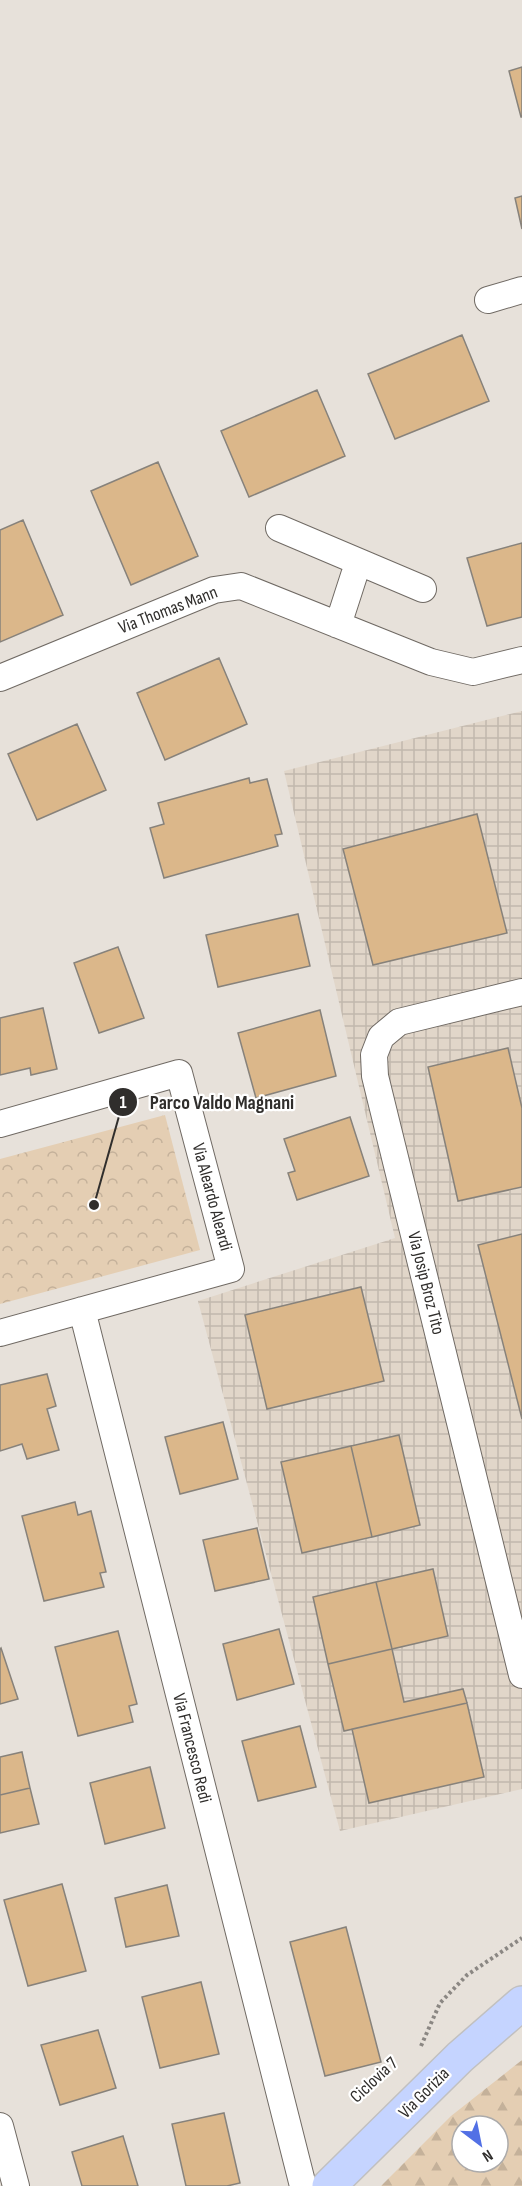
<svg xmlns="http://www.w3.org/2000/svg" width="522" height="2186" font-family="'Sofia Sans Condensed',sans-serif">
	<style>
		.industrial { fill: url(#industrial-grid) }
		.forest { fill: url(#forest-firs); fill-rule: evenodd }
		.park { fill: url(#park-crowns) }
		.building { fill: #dbb78a; stroke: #87827b; stroke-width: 1.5 }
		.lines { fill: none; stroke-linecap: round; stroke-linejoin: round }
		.street-casing { stroke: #706a64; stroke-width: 28 }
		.primary-casing { stroke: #c1c0c0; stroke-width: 36 }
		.path { stroke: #8b8783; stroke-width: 4; stroke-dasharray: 3 3; stroke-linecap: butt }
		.street { stroke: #fff; stroke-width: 26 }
		.primary { stroke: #c5d4ff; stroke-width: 33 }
		.labels { text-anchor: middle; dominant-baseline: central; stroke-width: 4.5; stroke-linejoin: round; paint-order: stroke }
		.street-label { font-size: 18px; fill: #302e2c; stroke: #fff }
		.leader { fill: none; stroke: #302e2c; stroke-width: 2 }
		.callout-dot { fill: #302e2c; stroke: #fff; stroke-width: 2 }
		.mark-label { font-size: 18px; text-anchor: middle; font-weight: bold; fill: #fff }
		.callout-label { font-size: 20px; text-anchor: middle; font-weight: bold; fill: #302e2c; stroke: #fff; stroke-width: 4.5; stroke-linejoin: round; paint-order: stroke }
	</style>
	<defs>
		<pattern id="industrial-grid" width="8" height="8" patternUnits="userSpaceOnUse" patternTransform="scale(1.5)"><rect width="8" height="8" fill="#e1d6c9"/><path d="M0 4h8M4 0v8" fill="none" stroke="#c1b8ad"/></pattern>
		<pattern id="forest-firs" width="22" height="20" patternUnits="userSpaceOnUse" patternTransform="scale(1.5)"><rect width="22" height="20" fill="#e4ceb3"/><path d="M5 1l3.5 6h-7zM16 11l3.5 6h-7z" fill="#c4b19a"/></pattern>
		<pattern id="park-crowns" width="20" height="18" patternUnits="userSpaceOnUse" patternTransform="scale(1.5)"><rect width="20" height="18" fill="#e4ceb3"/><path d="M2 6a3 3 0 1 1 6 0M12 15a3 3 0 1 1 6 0" fill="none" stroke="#c4b19a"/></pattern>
	</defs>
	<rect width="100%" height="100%" fill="#e7e1da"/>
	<!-- industrial -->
	<path class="industrial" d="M522,711V1789L340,1831L198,1301L395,1238L284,771Z"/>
	<!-- forest -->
	<path class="forest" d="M522,2060V2186H381L451,2116ZM462,2126H498V2162H462Z"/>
	<!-- park -->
	<path class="park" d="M165,1115L200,1250L0,1304V1159Z"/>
	<!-- building -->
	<path class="building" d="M522,67V117H521L509,71Z
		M522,196V229L515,198Z
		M462,335L489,401L395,439L368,374Z
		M317,390L345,456L249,497L221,431Z
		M158,462L198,556L131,585L91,491Z
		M23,520L63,615L0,642V530Z
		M522,543V617L487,626L467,558Z
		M219,658L247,724L165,760L137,693Z
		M77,724L106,790L37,820L8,754Z
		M249,778L250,783L267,779L282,834L275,835L278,846L164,878L150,828L164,824L158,803Z
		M477,814L507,933L373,965L343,849Z
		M298,914L310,966L218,987L206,935Z
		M118,947L144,1018L99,1033L74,963Z
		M43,1008L57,1069L31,1075L30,1068L0,1075V1018Z
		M320,1010L336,1076L256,1098L238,1033Z
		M508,1048L522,1108V1187L458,1201L428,1067Z
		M350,1117L369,1176L297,1200L288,1173L295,1171L284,1139Z
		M522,1234V1419L478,1245Z
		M361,1287L384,1381L267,1409L245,1315Z
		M47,1374L56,1406L47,1409L59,1450L27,1459L22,1444L0,1451V1385Z
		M223,1422L238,1479L180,1494L165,1437Z
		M399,1435L420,1525L372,1537L351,1446Z
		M351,1446L372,1537L302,1553L281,1462Z
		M75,1502L78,1515L91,1511L106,1572L100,1573L104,1587L44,1601L22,1516Z
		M257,1528L269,1579L215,1591L203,1540Z
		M433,1569L448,1636L392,1649L376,1582Z
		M376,1582L392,1649L328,1664L313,1597Z
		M279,1629L294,1684L237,1700L223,1644Z
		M118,1631L137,1704L129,1706L133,1722L78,1736L55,1647Z
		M1,1648L18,1699L0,1704V1649Z
		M392,1649L404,1702L463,1689L467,1703L344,1731L328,1664Z
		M467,1703L484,1777L369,1803L352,1729Z
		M300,1726L316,1787L258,1801L242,1741Z
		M22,1752L30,1788L0,1795V1757Z
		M150,1767L165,1828L105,1844L90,1783Z
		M30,1788L39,1824L0,1833V1795Z
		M62,1884L86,1971L28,1986L4,1900Z
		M167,1885L179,1936L126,1947L115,1898Z
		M346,1927L381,2062L325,2076L290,1942Z
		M201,1982L219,2054L160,2068L142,1997Z
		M98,2030L116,2088L60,2105L41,2045Z
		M224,2113L240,2183L227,2186H186L172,2124Z
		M123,2136L138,2186H82L72,2152Z"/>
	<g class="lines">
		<!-- street casing -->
		<g class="street-casing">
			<path id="street" d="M488,300L522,290
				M279,528L423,589
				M338,625L358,563
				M0,678L214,590L241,586L431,662L473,672L522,660
				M522,992L399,1022L381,1037L374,1055L375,1076L522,1675
				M0,1124L179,1073L231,1269L0,1333
				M82,1310L303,2186
				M0,2126L16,2186"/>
		</g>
		<!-- primary casing -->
		<g class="primary-casing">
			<path id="primary" d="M329,2186L460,2057L522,2003"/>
		</g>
		<!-- path -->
		<path class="path" d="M421,2046L440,2003L467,1975L522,1938"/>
		<!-- street -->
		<use href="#street" class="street"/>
		<!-- primary -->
		<use href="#primary" class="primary"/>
	</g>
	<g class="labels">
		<!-- street labels -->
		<g class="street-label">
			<text transform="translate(168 610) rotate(-21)">Via Thomas Mann</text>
			<text transform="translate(212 1197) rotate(75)">Via Aleardo Aleardi</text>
			<text transform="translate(426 1283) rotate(76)">Via Josip Broz Tito</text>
			<text transform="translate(192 1748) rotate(76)">Via Francesco Redi</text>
			<text transform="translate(374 2080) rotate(-43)">Ciclovia 7</text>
			<text transform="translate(424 2093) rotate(-45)">Via Gorizia</text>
		</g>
	</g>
	<!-- callouts -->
	<path class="leader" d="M94 1205L123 1102"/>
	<g class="callout-dot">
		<circle cx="94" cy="1205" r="6"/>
		<circle cx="123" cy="1102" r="15"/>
	</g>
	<g class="mark-label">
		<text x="123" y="1108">1</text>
	</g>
	<g class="callout-label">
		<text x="222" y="1109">Parco Valdo Magnani</text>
	</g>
	<!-- north arrow -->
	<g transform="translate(480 2144) rotate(148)"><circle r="28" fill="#ffffff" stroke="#acabab" stroke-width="1.5"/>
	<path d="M0-4.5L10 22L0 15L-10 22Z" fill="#5270e5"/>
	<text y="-9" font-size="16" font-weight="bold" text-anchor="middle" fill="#302e2c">N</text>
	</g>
</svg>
